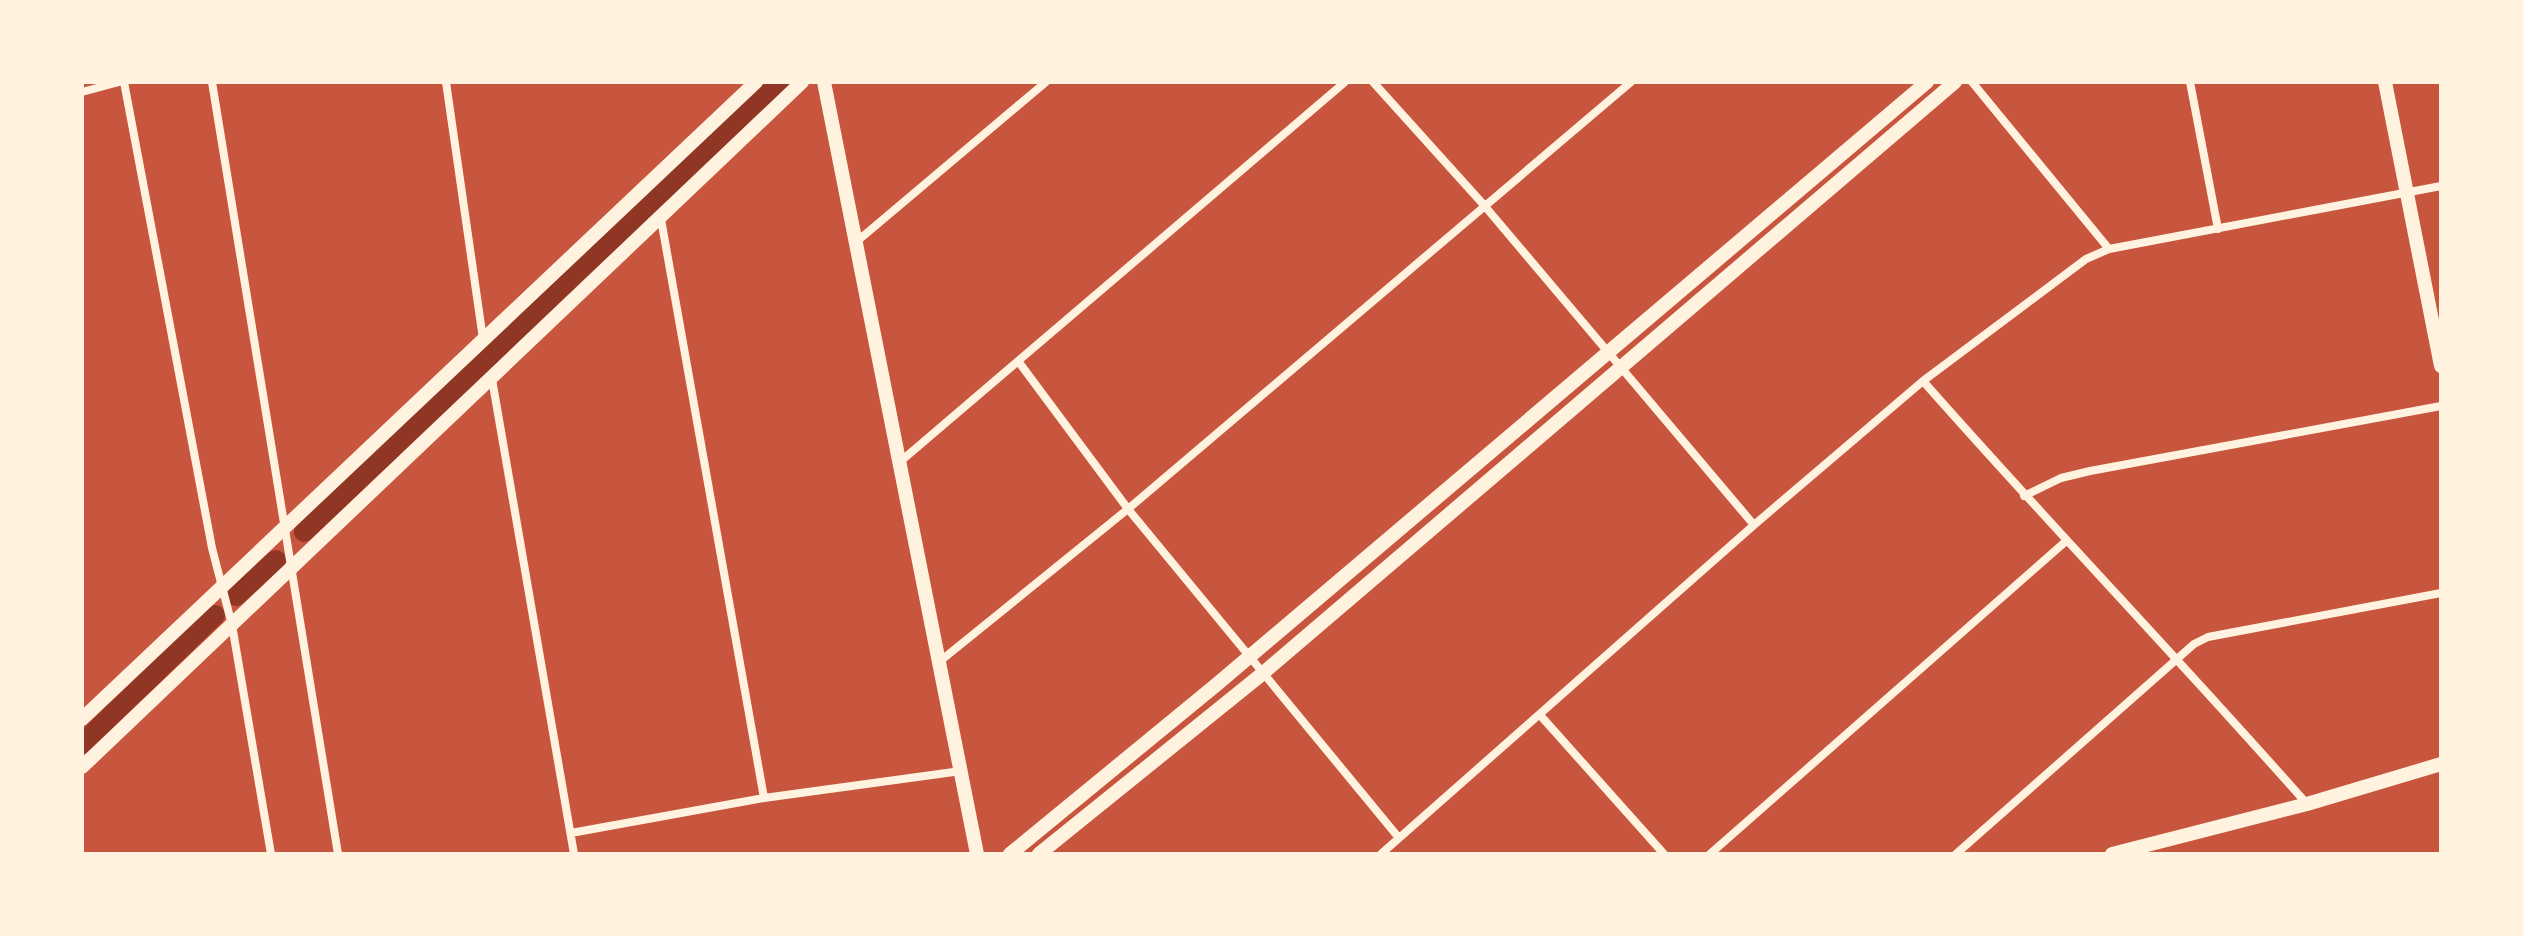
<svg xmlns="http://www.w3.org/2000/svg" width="2523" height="936" font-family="'Golos Text',sans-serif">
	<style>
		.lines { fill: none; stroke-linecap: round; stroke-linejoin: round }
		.canal { stroke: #8f3625; stroke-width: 20 }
		.minor { stroke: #fff3e0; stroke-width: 8 }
		.tertiary { stroke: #fff3e0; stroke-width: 14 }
		.secondary { stroke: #fff3e0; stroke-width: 14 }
	</style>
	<rect width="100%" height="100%" fill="#c8553d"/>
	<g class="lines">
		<!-- canal -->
		<path class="canal" d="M304,532L780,82
			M236,596L276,560
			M82,744L215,615"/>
		<!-- minor -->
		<path class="minor" d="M124,82L212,548L232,625L271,854
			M212,82L338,854
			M446,82L483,339
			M1373,82L1483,204L1754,525
			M1972,82L2109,249
			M2190,82L2218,229
			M82,92L119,82
			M661,219L764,798
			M855,243L1046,82
			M1018,361L1128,509L1399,838
			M492,379L574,854
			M1923,381C2049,524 2181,661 2307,804
			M901,461L1345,82
			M2024,496L2061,478L2090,471L2441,406
			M939,662L1128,509L1631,82
			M1540,715L1664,854
			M571,833L764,798L961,771
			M1381,854L1754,525L1923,381L2086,259L2109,249L2441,186
			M1710,854L2065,542
			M1956,854L2194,644L2208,637L2441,593"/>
		<!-- tertiary -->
		<path class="tertiary" d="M824,82L977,854
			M82,719L756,82
			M82,767L802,82
			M1010,854L1216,685L1927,82
			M1039,854L1262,674L1955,82
			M2112,854L2307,804L2441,764"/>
		<!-- secondary -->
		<path class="secondary" d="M2385,82L2441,366"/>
	</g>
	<!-- border -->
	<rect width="2523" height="936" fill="none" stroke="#fff3e0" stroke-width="168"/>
</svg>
